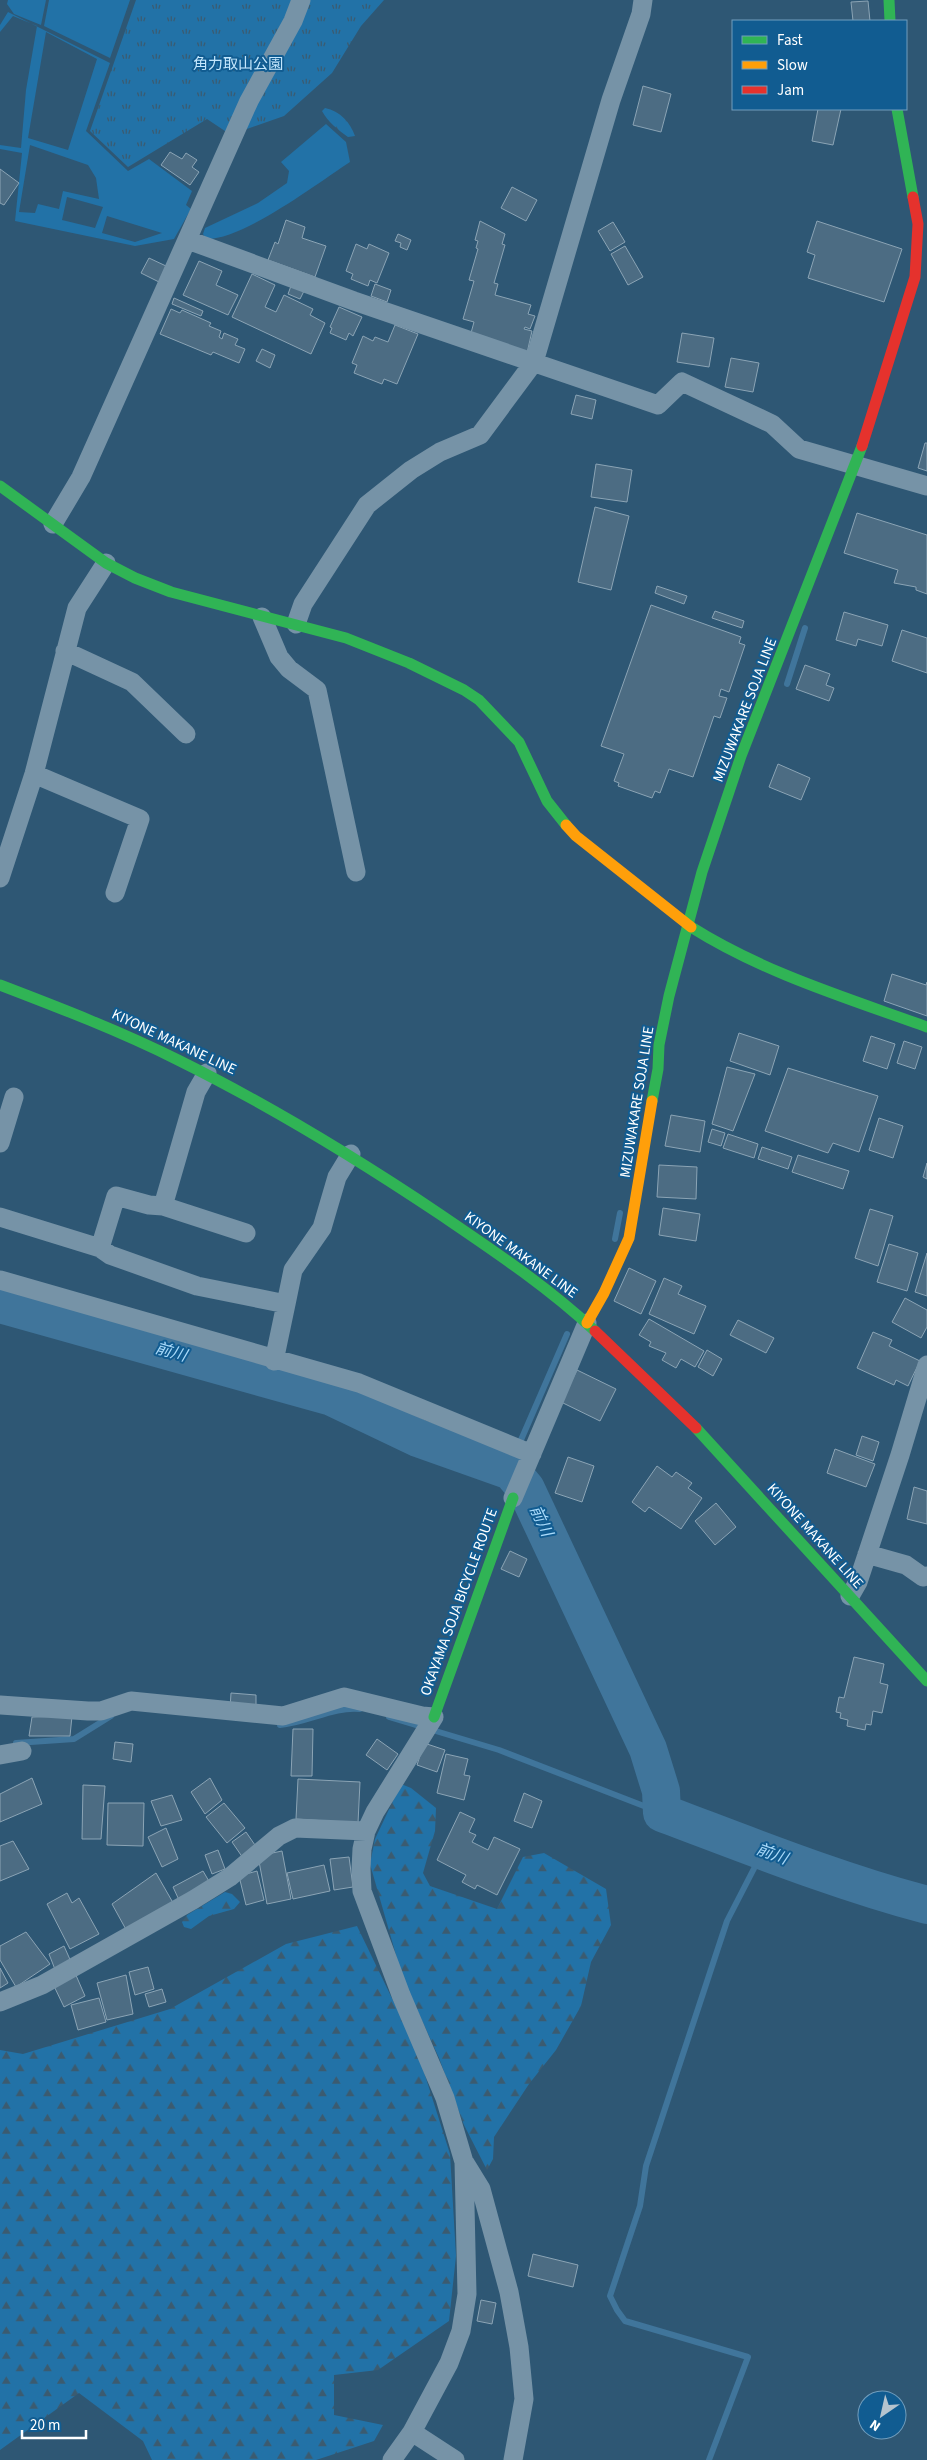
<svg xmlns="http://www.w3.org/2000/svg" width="927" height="2460" font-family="'Source Sans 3','Noto Sans JP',sans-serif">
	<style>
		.green { fill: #2272a7; fill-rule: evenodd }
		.forest { fill: url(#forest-firs) }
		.park { fill: url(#park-tufts) }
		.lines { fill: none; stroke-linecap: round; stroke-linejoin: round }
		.stream { stroke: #40759b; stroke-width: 6 }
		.river { stroke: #40759b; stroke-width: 38 }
		.building { fill: #4c6c83; stroke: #8ba4b5 }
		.street { stroke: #7693a7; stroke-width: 19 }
		.fast { stroke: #30b455; stroke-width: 11 }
		.slow { stroke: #ff9f0a; stroke-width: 11 }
		.jam { stroke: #e5322d; stroke-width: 11 }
		.labels { text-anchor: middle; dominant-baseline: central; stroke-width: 4; stroke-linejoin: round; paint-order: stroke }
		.park-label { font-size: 15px; fill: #c4e7fd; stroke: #115c91 }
		.street-label { font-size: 15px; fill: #fff; stroke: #115c91 }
		.water-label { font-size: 16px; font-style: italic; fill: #a9dafa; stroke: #115c91 }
	</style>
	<defs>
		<pattern id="forest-firs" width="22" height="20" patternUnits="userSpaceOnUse" patternTransform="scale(1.25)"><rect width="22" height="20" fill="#2272a7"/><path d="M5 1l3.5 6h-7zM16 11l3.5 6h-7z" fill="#3b5b70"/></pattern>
		<pattern id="park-tufts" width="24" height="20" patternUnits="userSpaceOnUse" patternTransform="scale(1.25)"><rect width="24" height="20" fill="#2272a7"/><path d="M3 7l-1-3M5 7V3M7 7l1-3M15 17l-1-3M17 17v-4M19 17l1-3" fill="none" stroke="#3b5b70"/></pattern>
	</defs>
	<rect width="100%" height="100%" fill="#2e5774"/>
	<!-- green -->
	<path class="green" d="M8,0H46L41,25L14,14L7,4Z
		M49,0H130L110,58L44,26Z
		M8,12L110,63L86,131L128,171L149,159L192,191L186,205L191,209L174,239L135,246L15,221L22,153L0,149V145L21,148L26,90L37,26L13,16L0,32V25ZM46,32L97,59L68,150L28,138ZM30,145L88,165L96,178L99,199L63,191L59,209L38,204L35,213L19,212ZM67,197L103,207L95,228L62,220ZM107,216L162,233L135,242L102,233Z
		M326,124L346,142L350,162C318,183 243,240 206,239L203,234L205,228L258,203L287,183L289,171L281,162Z"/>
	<!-- forest -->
	<path class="forest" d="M325,108C340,111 350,122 355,136L348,137C338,130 328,122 322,111Z
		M401,1784L411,1788L436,1808L435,1831L423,1873L430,1886L497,1909L523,1857L544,1853L606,1889L611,1925L591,1962L581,2006L556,2050L529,2084L494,2137L493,2159L487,2170L464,2125L439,2058L402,1976L370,1864L375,1839Z
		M225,1892L232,1894L240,1902L234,1909L209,1916L191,1929L184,1927L182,1922L187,1915Z
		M357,1926L417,2050L450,2154L456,2256L449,2321L378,2370L334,2375V2415L383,2425L374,2441L316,2460H152L143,2441L79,2393L0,2450V2050L23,2054L170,2009L286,1944Z"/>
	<!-- park -->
	<path class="park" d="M136,0H384L361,26L332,73L284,116L244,130L225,131L207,119L128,167L90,131Z"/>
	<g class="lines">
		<!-- stream -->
		<path class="stream" d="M787,684L805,628
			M615,1239L620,1213
			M503,1468L514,1456L567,1334
			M389,1717L499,1750L662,1813
			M280,1725C306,1723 335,1706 360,1709
			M16,1743L74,1739L111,1716
			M709,2460L748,2357L625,2321L617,2310L610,2296L640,2206L646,2166L727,1921L763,1851"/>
		<!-- river -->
		<path class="river" d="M0,1304L332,1397L418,1438L511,1471L526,1489L648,1749L661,1791L662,1813C750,1846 837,1881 927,1905"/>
	</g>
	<!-- building -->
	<path class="building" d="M868,1L870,21H853L851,2Z
		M643,86L671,94L661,132L633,125Z
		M841,109L833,145L812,141L818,109Z
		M170,152L182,159L186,153L197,160L192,167L199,172L190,185L161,165Z
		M0,169L19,183L4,205L0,203Z
		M512,187L537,200L526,221L501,208Z
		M286,220L305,227L302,238L326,246L315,277L268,260L275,242L278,244Z
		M480,221L505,234L502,244L505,245L494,283L498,284L495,295L531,305L528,314L535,316L530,329L525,327L524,329L532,331L527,353L471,333L474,322L463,319L474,281L469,280L478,249L476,248L478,241L475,240Z
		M817,221L902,249L884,302L808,278L815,255L807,252Z
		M613,222L625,242L610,251L598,231Z
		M398,234L411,240L407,250L400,247L401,243L395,241Z
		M356,244L367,249L369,244L389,253L377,283L370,280L368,286L351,279L353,274L346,271Z
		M625,246L643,277L628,285L611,254Z
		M149,258L166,266L159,282L141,273Z
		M199,261L222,271L216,285L238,295L228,315L183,295Z
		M252,274L275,285L265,307L276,312L284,295L313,309L310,315L325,323L311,354L232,317Z
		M375,284L391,290L387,302L371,296Z
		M291,286L304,291L300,299L288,294Z
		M174,298L203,311L201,316L172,304Z
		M339,307L362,317L353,336L349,333L346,340L330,333L332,328L330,327Z
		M171,309L180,313L182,310L211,323L209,326L221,331L219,337L222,339L224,333L238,339L235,345L245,349L239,363L213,352L211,355L160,334Z
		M395,325L418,334L397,384L384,379L382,384L354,373L357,365L352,363L363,336L373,341L375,337L388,342Z
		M682,333L714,338L709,367L677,362Z
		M262,349L275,355L270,368L256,361Z
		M731,358L759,363L753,392L725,387Z
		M576,395L596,400L592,419L571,414Z
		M925,443H927V471L918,468Z
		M596,464L632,470L627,502L591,497Z
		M595,507L629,516L611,590L578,582Z
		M857,513L927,535V594L916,590V587L894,583L898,570L844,553Z
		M657,586L687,596L684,604L655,593Z
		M651,605L741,637L739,643L745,645L729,692L721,689L719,696L727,698L720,718L714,716L693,777L669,769L660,793L655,791L652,798L618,786L619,783L614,781L624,754L601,746Z
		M715,611L744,621L742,628L712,618Z
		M844,612L888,625L882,646L858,639L856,646L836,640Z
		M902,630L927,638V673L892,661Z
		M805,665L830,674L826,685L834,688L829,701L796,689Z
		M778,764L810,778L801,800L769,787Z
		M892,974L926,985L927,982V1016L884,1001Z
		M739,1033L779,1046L770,1075L730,1061Z
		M871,1036L895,1044L887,1069L863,1061Z
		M904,1041L922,1047L915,1069L897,1063Z
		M727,1067L755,1074L733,1131L712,1124Z
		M788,1068L878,1096L859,1152L833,1143L828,1153L765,1131Z
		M671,1115L705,1121L700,1152L665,1146Z
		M879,1118L903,1126L893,1158L869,1150Z
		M712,1129L725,1133L721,1146L708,1142Z
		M728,1134L758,1144L754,1158L723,1148Z
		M762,1147L792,1157L788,1169L758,1159Z
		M798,1155L849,1171L843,1189L792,1172Z
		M927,1163V1179L923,1177Z
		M659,1165L697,1167L696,1199L657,1197Z
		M663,1208L700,1214L696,1241L659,1235Z
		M870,1209L893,1216L878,1266L855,1258Z
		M889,1244L918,1253L907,1291L877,1282Z
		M927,1253V1296L915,1292Z
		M629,1268L656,1281L641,1314L614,1301Z
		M664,1278L682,1286L678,1294L706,1306L694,1334L649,1314Z
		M905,1298L927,1310V1327L921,1338L892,1322Z
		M649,1319L704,1351L695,1367L681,1359L676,1368L662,1360L666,1353L649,1346L651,1342L639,1335Z
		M738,1320L774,1338L766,1353L730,1335Z
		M873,1332L892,1340L889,1346L920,1361L908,1386L896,1380L894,1385L857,1368Z
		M707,1350L722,1359L713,1376L698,1367Z
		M577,1370L616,1389L600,1421L561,1402Z
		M862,1436L879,1442L873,1461L856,1455Z
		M835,1449L875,1464L866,1487L827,1473Z
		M568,1457L594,1466L582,1502L555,1493Z
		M657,1466L672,1477L676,1472L692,1483L688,1488L702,1498L681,1529L649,1507L645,1512L632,1502Z
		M914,1487L927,1491V1524L907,1519Z
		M716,1503L736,1527L715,1545L695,1521Z
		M510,1551L527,1559L519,1577L501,1569Z
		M854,1657L884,1664L880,1683L888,1685L882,1713L873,1711L871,1725L866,1724L865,1730L847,1726L848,1720L840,1718L841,1713L836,1712L839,1697L844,1698Z
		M231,1693L256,1695V1711L230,1709Z
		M72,1716L70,1736H29L32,1717Z
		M293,1729H313L312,1776H291Z
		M377,1739L398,1754L387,1770L366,1755Z
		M115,1742L133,1744L131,1762L113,1759Z
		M424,1743L445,1750L437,1772L417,1765Z
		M446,1754L468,1759L464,1775L470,1776L464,1800L437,1793Z
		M32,1778L42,1804L0,1822V1794Z
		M210,1778L222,1800L205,1814L191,1792Z
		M298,1779L360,1782L358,1823L296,1819Z
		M83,1785L105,1786L101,1839H82Z
		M524,1793L542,1801L532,1828L514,1821Z
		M172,1795L182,1820L161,1826L151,1801Z
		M108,1803H144L143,1846L107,1845Z
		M224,1803L245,1828L227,1843L206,1817Z
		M460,1812L475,1819L469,1832L476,1835L472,1842L488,1850L494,1837L520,1849L497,1895L477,1885L475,1889L462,1882L466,1875L437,1860Z
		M166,1828L178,1859L162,1867L148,1837Z
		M246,1832L257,1848L243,1858L232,1842Z
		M13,1841L29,1869L0,1881V1846Z
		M218,1850L225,1869L212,1874L205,1855Z
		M282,1851L291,1899L267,1904L258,1856Z
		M349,1857L353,1887L334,1890L330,1859Z
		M324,1865L330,1891L293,1899L287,1873Z
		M203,1871L210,1883L179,1900L173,1887Z
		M257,1871L264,1900L246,1905L239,1876Z
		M156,1873L176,1908L129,1935L112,1904Z
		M67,1893L72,1903L79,1898L99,1934L70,1949L47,1904Z
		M26,1932L50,1964L16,1987L0,1960V1946Z
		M64,1946L72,1964L56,1972L49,1954Z
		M148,1967L154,1989L135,1995L129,1972Z
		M0,1968L8,1983L0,1988Z
		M75,1973L85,1996L64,2007L53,1984Z
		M126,1975L133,2014L107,2020L97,1983Z
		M162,1989L166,2002L149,2007L145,1994Z
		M99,1998L106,2022L78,2030L71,2005Z
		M533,2254L578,2265L573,2287L528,2276Z
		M481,2300L496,2303L492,2324L477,2321Z"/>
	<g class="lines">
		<!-- street -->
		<path class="street" d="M188,240L354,301L658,405L682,382L772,424L799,449L927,486
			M53,524L81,477L249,101L293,21L301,0
			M262,617L279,657L289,669L317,690L356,872
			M296,624L303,604L367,505L411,470L440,452L480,435L534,362L611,100L641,14L643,0
			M65,651L132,682L186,734
			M34,774L140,819L115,893
			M0,878L34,774L77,608L106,563
			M0,1143L14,1097
			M163,1206L246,1233
			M0,1217L100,1248L110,1255L197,1286L286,1304L293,1270L322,1228L337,1177L351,1154
			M100,1248L116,1196L149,1205L163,1206L196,1092L207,1073
			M0,1280L359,1383L532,1454
			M274,1361L286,1304
			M513,1498L587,1323
			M867,1554L906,1565L923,1577L927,1576
			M850,1596L858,1582L900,1455L927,1365
			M0,1705L88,1711H101L131,1701L283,1716L344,1697L422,1716L434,1717
			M0,1755L22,1751
			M0,2002L42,1985L193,1900L230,1877L279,1836L295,1828L366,1831
			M465,2163L481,2189L509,2292L519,2347L524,2399L513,2460
			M412,2432L455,2460
			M392,2460L412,2432L449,2363L461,2331L467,2294L464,2162L445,2098L401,1995L362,1891L361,1869L362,1849L366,1831L375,1812L434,1717"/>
		<!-- fast -->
		<path class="fast" d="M889,0L890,21
			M897,109L913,197
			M0,486L106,563L135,578L171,592L346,638L409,663L464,690L479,700L519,742L547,801L566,825
			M691,927C764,973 847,998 927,1027
			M0,985C60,1008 120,1031 178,1060C269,1105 356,1158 441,1215C494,1251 548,1287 595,1331
			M652,1101L658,1069L659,1045L669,996L702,872L741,756L862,446
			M696,1428L927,1681
			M434,1717L513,1498"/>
		<!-- slow -->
		<path class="slow" d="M566,825L576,836L691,927
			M587,1323L604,1293L629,1238L652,1101"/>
		<!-- jam -->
		<path class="jam" d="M862,446L915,277L918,224L913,197
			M595,1331L696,1428"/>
	</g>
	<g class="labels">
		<!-- park labels -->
		<g class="park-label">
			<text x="238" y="64">角力取山公園</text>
		</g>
		<!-- street labels -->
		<g class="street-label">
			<text transform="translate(745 710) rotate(-69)">MIZUWAKARE SOJA LINE</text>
			<text transform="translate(174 1042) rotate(25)">KIYONE MAKANE LINE</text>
			<text transform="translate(637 1102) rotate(-81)">MIZUWAKARE SOJA LINE</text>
			<text transform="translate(521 1255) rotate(36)">KIYONE MAKANE LINE</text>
			<text transform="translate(815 1536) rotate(48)">KIYONE MAKANE LINE</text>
			<text transform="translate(459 1602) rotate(-70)">OKAYAMA SOJA BICYCLE ROUTE</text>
		</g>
		<!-- water labels -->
		<g class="water-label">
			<text transform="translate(171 1352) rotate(16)">前川</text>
			<text transform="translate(541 1521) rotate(65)">前川</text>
			<text transform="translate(772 1854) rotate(20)">前川</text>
		</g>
	</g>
	<!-- legend -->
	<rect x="732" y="20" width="175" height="90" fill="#115c91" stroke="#709dbd"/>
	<rect x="742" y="36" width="25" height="8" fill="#30b455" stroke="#709dbd"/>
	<text x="777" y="45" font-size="15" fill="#ffffff">Fast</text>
	<rect x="742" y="61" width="25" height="8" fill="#ff9f0a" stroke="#709dbd"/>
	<text x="777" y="70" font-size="15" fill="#ffffff">Slow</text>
	<rect x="742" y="86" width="25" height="8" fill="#e5322d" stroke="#709dbd"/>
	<text x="777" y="95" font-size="15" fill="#ffffff">Jam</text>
	<!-- north arrow -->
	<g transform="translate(882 2415) rotate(214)"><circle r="24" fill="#115c91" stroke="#709dbd"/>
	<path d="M0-4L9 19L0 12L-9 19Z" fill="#b6c4ce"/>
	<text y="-8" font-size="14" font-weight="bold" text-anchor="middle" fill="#ffffff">N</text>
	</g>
	<!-- scale -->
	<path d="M22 2430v8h64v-8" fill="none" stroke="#ffffff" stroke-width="2.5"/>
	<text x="30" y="2430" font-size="15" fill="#ffffff" stroke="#115c91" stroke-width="4" paint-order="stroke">20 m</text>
</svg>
